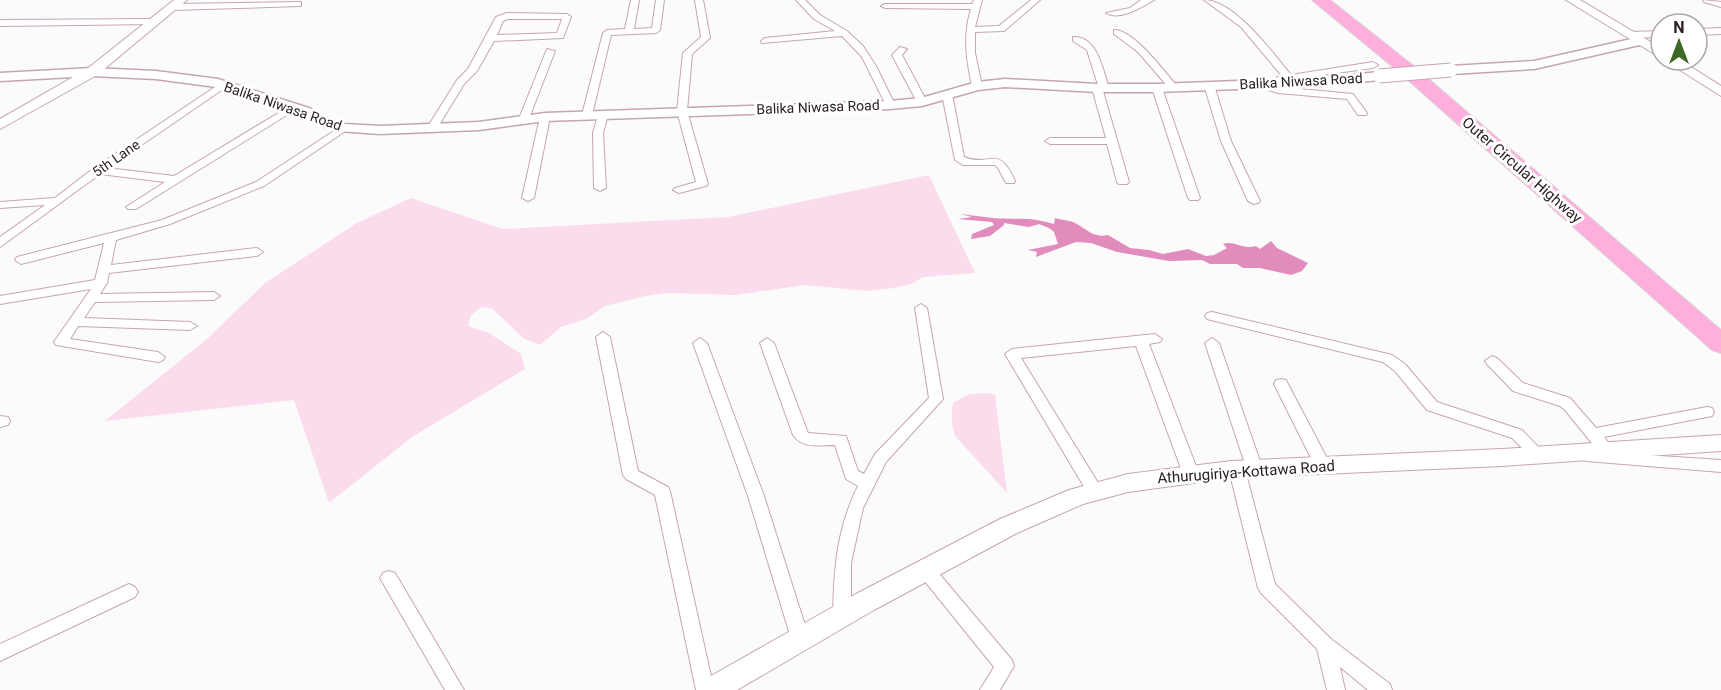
<svg xmlns="http://www.w3.org/2000/svg" width="1721" height="690" font-family="Roboto,sans-serif">
	<style>
		.green { fill: #fbdcec }
		.water { fill: #e18cbc }
		.lines { fill: none; stroke-linecap: round; stroke-linejoin: round }
		.minor-casing { stroke: #c6a4b6; stroke-width: 2 }
		.tertiary-casing { stroke: #c6a4b6; stroke-width: 3 }
		.secondary-casing { stroke: #c6a4b6; stroke-width: 2 }
		.motorway-casing { stroke: #d9d7d8; stroke-width: 2 }
		.minor { fill: #fff; fill-rule: evenodd }
		.tertiary { fill: #fff; fill-rule: evenodd }
		.secondary { fill: #fff; fill-rule: evenodd }
		.motorway { fill: #ffafdb; fill-rule: evenodd }
		.tertiary-bridge-casing { stroke: #c6a4b6; stroke-width: 15; stroke-linecap: butt }
		.tertiary-bridge { stroke: #fff; stroke-width: 13 }
		.labels { text-anchor: middle; dominant-baseline: central; stroke-width: 6; stroke-linejoin: round; paint-order: stroke }
		.far-street-label { font-size: 14px; fill: #2d2027; stroke: #fff }
		.street-label { font-size: 15px; fill: #2d2027; stroke: #fff }
	</style>
	<rect width="100%" height="100%" fill="#fbfbfb"/>
	<!-- green -->
	<path class="green" d="M929,175L975,273L923,277L911,284L894,288L867,291L805,285L735,295L666,293L646,296L605,306L586,319L561,327L540,345L523,338L493,309L482,307L471,315L468,326L489,333L521,354L525,369L412,437L329,503L294,400L105,421L208,338L265,283L357,223L411,198L502,229L728,217Z
		M987,393L995,394L1007,493L955,436C951,424 951,415 953,403L969,394Z"/>
	<!-- water -->
	<path class="water" d="M960,214C971,215 982,217 993,218C1017,220 1029,216 1054,224L1055,218C1061,220 1070,220 1075,223C1088,230 1093,238 1108,235L1130,248L1149,250L1163,254L1188,249L1206,256L1214,255L1227,248L1223,244C1235,240 1241,250 1256,246L1260,249L1271,241L1277,248L1308,263L1302,271L1291,275L1260,268H1243L1237,264H1210L1202,260L1169,261L1117,252L1091,243L1076,242L1036,257L1037,252L1028,250L1058,244L1054,232L1049,228L1039,224L1029,227L1004,223V225L990,236L971,239L972,234L994,225L992,222L958,219L972,217Z"/>
	<g class="lines">
		<!-- minor casing -->
		<g class="minor-casing">
			<path id="minor" d="M631,0H639L634,29L652,28L656,0H664L660,30L656,33L611,35L592,115L591,117H583L582,115L603,33L607,30L625,29Z
				M695,0H703L710,38L692,54L687,111L708,184L706,186L679,193L673,190L675,188L696,182L677,111L683,53L701,37Z
				M796,0H805L820,15L847,31L863,46L876,66L895,105L893,107H887L862,57L842,36L762,43L761,41L765,38L835,31L814,19Z
				M974,0H982L975,27L999,26L1031,0H1040L1004,31L975,32V53L982,86L977,89L972,86C966,58 963,35 971,9L885,8L881,6L885,4H972Z
				M1141,0H1154C1142,7 1120,21 1106,13L1130,8Z
				M1204,0C1234,0 1272,52 1291,75L1373,62L1378,65L1373,68L1277,81V77L1282,76L1241,27Z
				M1703,0L1721,2V7L1704,2Z
				M298,2H301V6L172,10L168,7L172,4Z
				M507,13L567,14L571,17L563,38L494,41L477,71L464,84L436,130H428L427,128L457,80L468,69L496,17ZM508,19H562L557,33L497,35L503,21Z
				M153,19L156,20V24L0,26V20Z
				M1721,28V34L1697,35V29Z
				M1114,30C1133,29 1164,71 1176,85V89H1170L1138,52L1114,34Z
				M1661,31V37L1631,38L1627,35L1631,32Z
				M1073,37C1097,35 1103,70 1109,88L1103,91L1129,182L1127,184H1119L1117,182L1107,144H1050L1045,141L1050,138H1106L1092,88L1098,85L1087,50L1073,41Z
				M900,47L907,49L902,55L927,102L925,104L917,102L892,55Z
				M547,49L555,51L528,121L523,124L519,123L518,121Z
				M1258,81L1279,87L1353,94L1367,113L1366,115H1358L1347,99L1278,93L1255,86L1253,84Z
				M221,83L229,85L108,168L174,176L290,106L298,108L136,209H128L126,207L165,182L100,174L0,247V237L45,205L0,208V202L55,198L94,168Z
				M1206,83L1214,85L1231,141L1260,201L1258,203L1254,204L1248,201L1221,141L1204,85Z
				M1157,85L1162,88L1200,198L1198,200H1190L1188,198L1152,88Z
				M947,91L952,94L964,157C991,168 998,143 1015,181L1014,183H1006L998,168L995,165H963L955,160L942,94Z
				M603,112L608,115L603,133L606,188L600,191L594,188L593,133L598,115Z
				M545,114L550,117L534,198L528,201L522,198L540,117Z
				M343,125L347,126V130L264,186L170,224L116,240L111,265L257,248L263,252L257,256L109,273L107,283L100,294L214,292L220,296L214,300L95,302L84,318L190,322L197,326L190,330L78,326L70,339L158,352L165,357L163,360L158,362L56,345L54,342L56,339L91,289L0,304V296L95,280L104,243L21,264L15,260L17,257L162,220L256,182Z
				M921,304L927,308L943,399L886,462L863,508L851,563V614L848,620L842,622L836,620L833,614C834,568 837,528 858,486L846,479L835,445C818,445 803,449 793,435L760,343L767,338L774,343L808,433L846,436L858,471L864,474L875,454L929,398L915,308Z
				M1212,312L1392,355L1405,364L1437,402L1522,430L1547,456L1544,460L1539,462L1534,460L1512,438L1427,410L1395,371L1383,362L1207,319L1205,316L1207,313Z
				M603,332L610,337L638,471L668,487L670,491L714,690H696L655,495L626,479L623,475L596,337Z
				M1155,334L1162,339L1160,342L1149,344L1199,474L1196,478L1191,480L1186,478L1183,474L1136,346L1021,358L1103,491L1101,495L1095,497L1089,495L1005,354L1012,349Z
				M700,338L707,343L764,496L809,638L806,644L800,646L794,644L791,638L748,496L693,343Z
				M1212,338L1219,343L1263,470L1260,474L1255,476L1250,474L1247,470L1205,343Z
				M1492,356L1497,358L1523,383L1570,398L1596,428L1707,407L1712,408L1714,412L1712,416L1707,417L1604,437L1612,447L1614,453L1721,460V472L1586,461L1583,457L1586,453L1599,452L1565,410L1560,406L1513,391L1487,364L1485,361Z
				M1281,379L1286,380L1288,384L1331,466L1328,470L1323,472L1318,470L1315,466L1274,384L1276,380Z
				M0,416L8,417L10,421L8,425L0,427Z
				M1237,464L1242,466L1245,470L1275,584L1331,639L1390,684L1392,690H1368L1340,667L1345,690H1327L1317,649L1261,593L1258,588L1229,470L1232,466Z
				M925,562L931,564L1012,660L1014,666L1000,690H980L994,667L919,574L917,569L919,564Z
				M389,571L395,573L464,690H445L380,578L383,573Z
				M129,584L135,587L138,592L135,597L0,661V644Z"/>
		</g>
		<!-- tertiary casing -->
		<g class="tertiary-casing">
			<path id="tertiary" d="M1640,37L1644,38V44L1534,69L1451,74L1445,70L1451,66L1534,61Z
				M92,68L156,71L218,79L309,108L329,119L344,124L380,126L479,122L545,113L890,101L921,98L977,82L1005,79L1097,84H1157L1319,78L1379,72L1385,76L1379,80L1319,86L1157,92H1097L1005,87L978,90L922,106L890,109L545,121L479,130L380,134L338,131L319,125L299,114L216,87L156,79L92,76L0,81V73Z"/>
		</g>
		<!-- secondary casing -->
		<g class="secondary-casing">
			<path id="secondary" d="M174,0H187L97,75L0,129V119L87,69Z
				M1566,0H1580L1661,48V58Z
				M1664,60H1680L1721,86V96Z
				M1721,435V451L1502,466L1231,478L1128,492L1083,504L1017,533L874,610L737,690H698L702,681L856,594L1000,519L1069,490L1128,474L1231,461L1502,449Z"/>
		</g>
		<!-- motorway casing -->
		<g class="motorway-casing">
			<path id="motorway" d="M1312,0H1330L1411,64L1721,330V353L1712,350L1399,72Z"/>
		</g>
		<!-- minor -->
		<use href="#minor" class="minor"/>
		<!-- tertiary -->
		<use href="#tertiary" class="tertiary"/>
		<!-- secondary -->
		<use href="#secondary" class="secondary"/>
		<!-- motorway -->
		<use href="#motorway" class="motorway"/>
		<!-- tertiary-bridge casing -->
		<g class="tertiary-bridge-casing">
			<path id="tertiary-bridge" d="M1379,76L1451,70"/>
		</g>
		<!-- tertiary-bridge -->
		<use href="#tertiary-bridge" class="tertiary-bridge"/>
	</g>
	<g class="labels">
		<!-- far-street labels -->
		<g class="far-street-label">
			<text transform="translate(1301 81) rotate(-3)">Balika Niwasa Road</text>
			<text transform="translate(283 106) rotate(19)">Balika Niwasa Road</text>
			<text transform="translate(818 107) rotate(-2)">Balika Niwasa Road</text>
			<text transform="translate(116 158) rotate(-35)">5th Lane</text>
		</g>
		<!-- street labels -->
		<g class="street-label">
			<text transform="translate(1522 170) rotate(41)">Outer Circular Highway</text>
			<text transform="translate(1246 472) rotate(-4)">Athurugiriya-Kottawa Road</text>
		</g>
	</g>
	<!-- north arrow -->
	<g transform="translate(1679 42)"><circle r="28" fill="#ffffff" stroke="#aba6a9" stroke-width="1.5"/>
	<path d="M0-4.5L10 22L0 15L-10 22Z" fill="#3d6724"/>
	<text y="-9" font-size="16" font-weight="bold" text-anchor="middle" fill="#2d2027">N</text>
	</g>
</svg>
